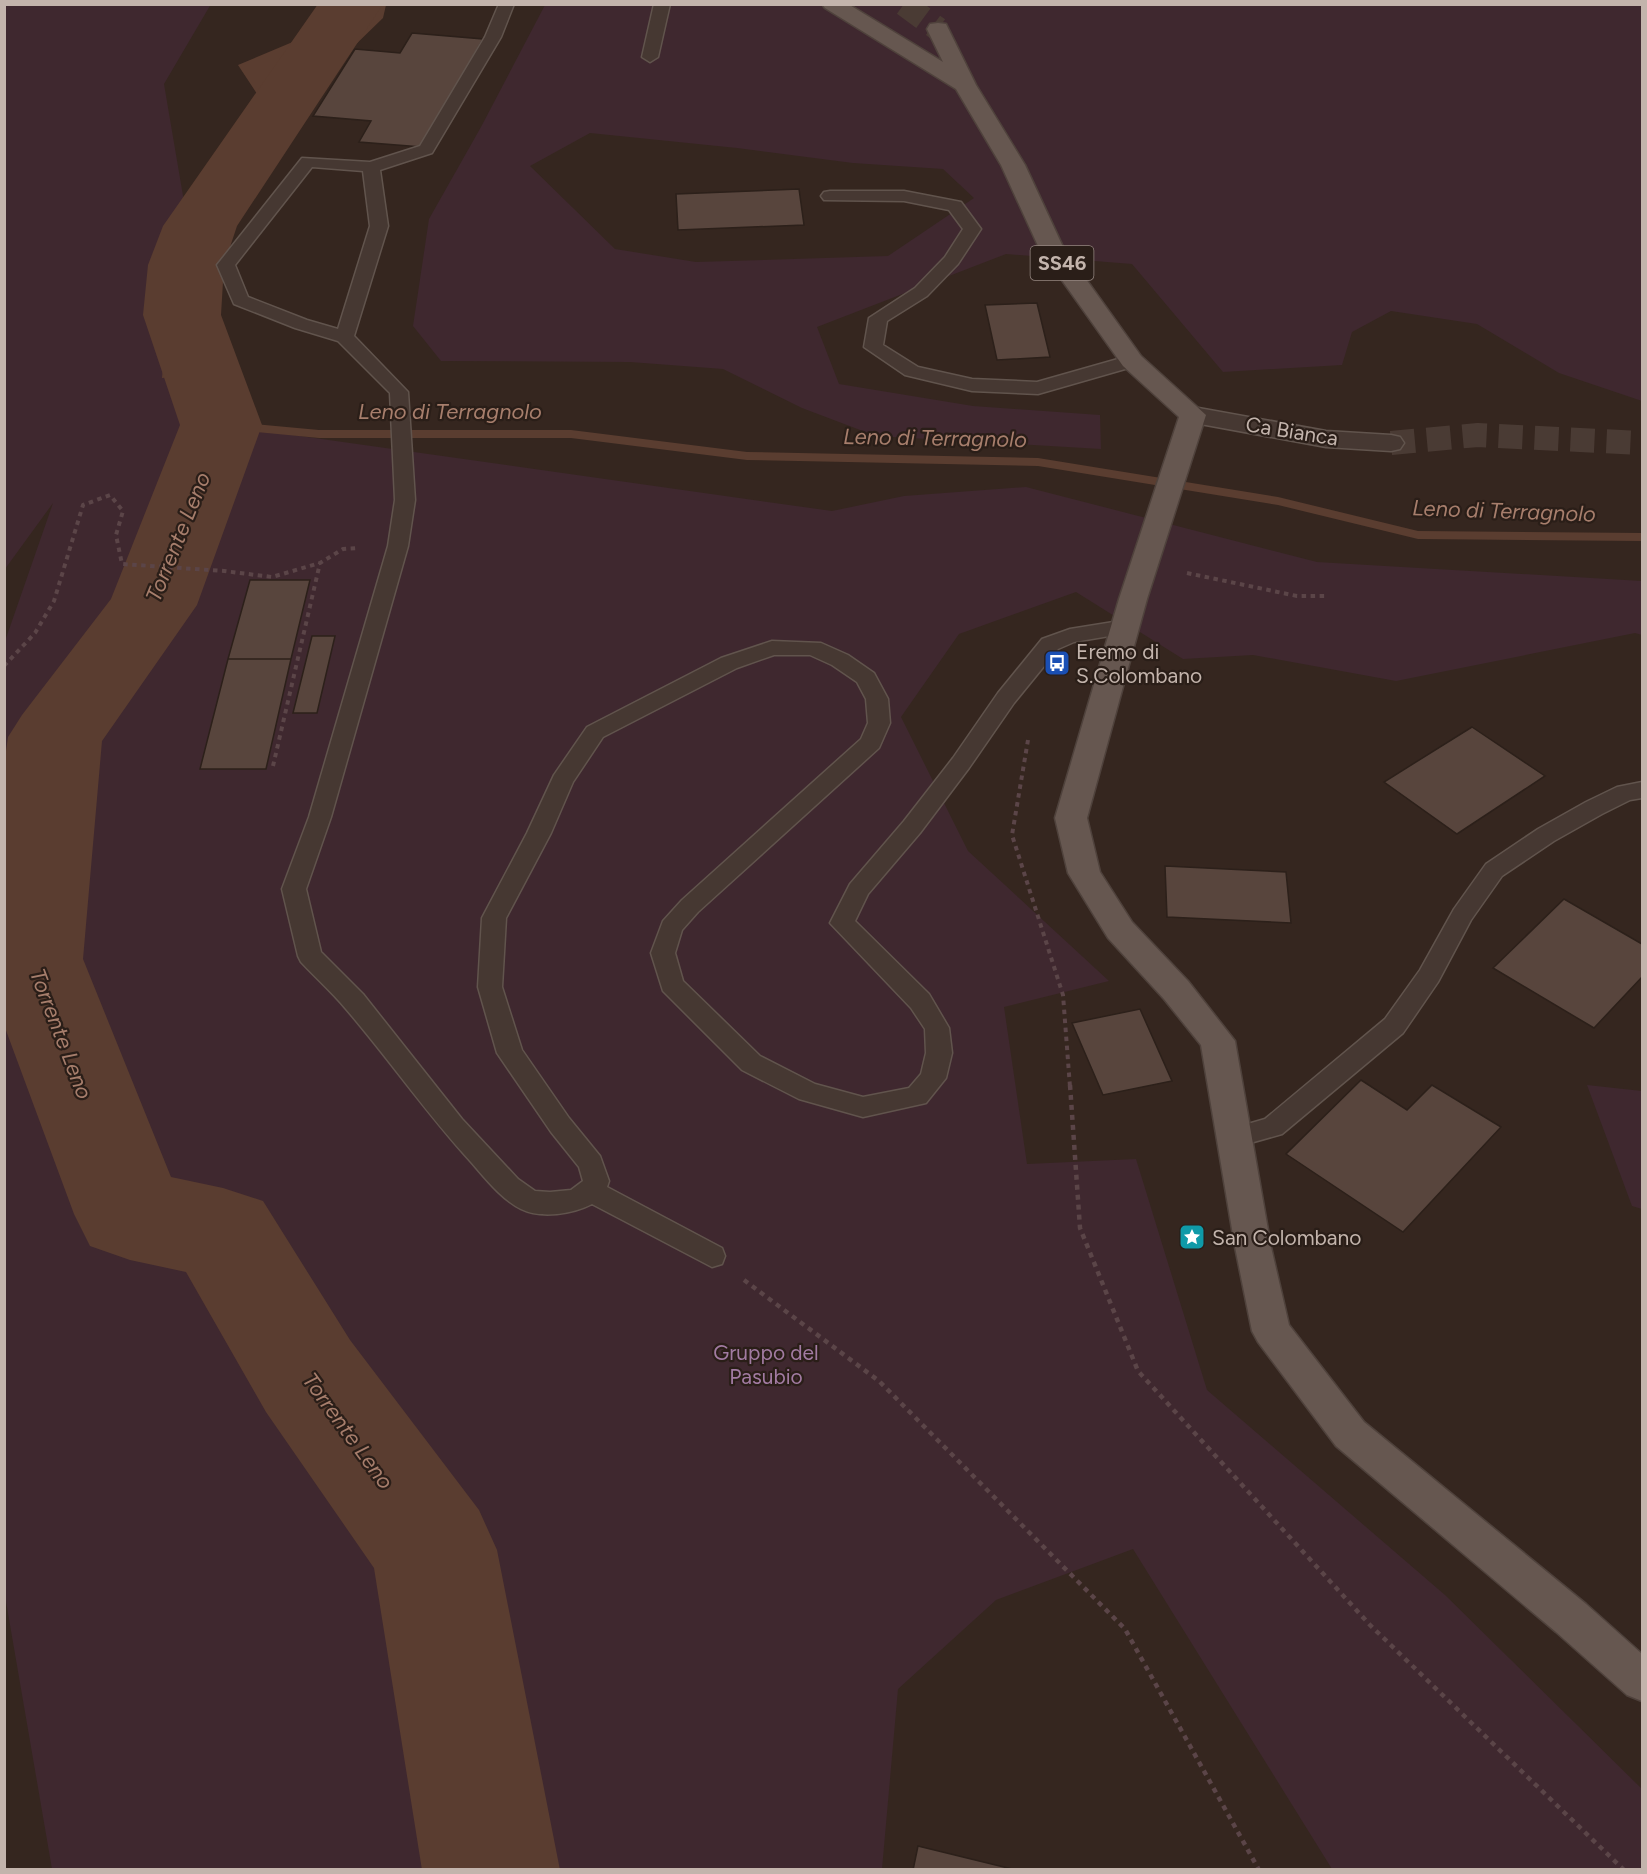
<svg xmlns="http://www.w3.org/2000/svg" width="1647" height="1874" font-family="Figtree,sans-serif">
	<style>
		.green { fill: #3f282f; fill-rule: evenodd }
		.water { fill: #5a3d30 }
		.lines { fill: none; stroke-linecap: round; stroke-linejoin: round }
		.stream { fill: #5a3d30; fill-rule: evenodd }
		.river { fill: #5a3d30; fill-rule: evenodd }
		.building { fill: #58453d; stroke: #2c201a; stroke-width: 1.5 }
		.street-tunnel { stroke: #4a3b34; stroke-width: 24; stroke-dasharray: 24 12; stroke-linecap: butt }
		.primary-tunnel { stroke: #4a3b34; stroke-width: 24; stroke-dasharray: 24 12; stroke-linecap: butt }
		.lane-casing { stroke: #61544d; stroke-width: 3 }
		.street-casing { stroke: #61544d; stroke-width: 3 }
		.primary-casing { stroke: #4f423c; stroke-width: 3 }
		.path-far1 { stroke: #5b4548; stroke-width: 4; stroke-dasharray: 4.5 4.5; stroke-linecap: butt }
		.path { stroke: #5b4548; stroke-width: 4.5; stroke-dasharray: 5 5; stroke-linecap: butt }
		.lane { fill: #463832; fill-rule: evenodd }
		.street { fill: #463832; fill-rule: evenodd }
		.primary { fill: #665750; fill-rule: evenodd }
		.labels { text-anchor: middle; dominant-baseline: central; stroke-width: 4.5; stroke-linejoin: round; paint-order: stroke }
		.shield { fill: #2a1e18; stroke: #958780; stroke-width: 1.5 }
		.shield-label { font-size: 20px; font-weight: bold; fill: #c3b4ac }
		.street-label { font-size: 21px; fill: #c3b4ac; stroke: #2a1e18 }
		.poi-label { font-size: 21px; fill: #c3b4ac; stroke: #2a1e18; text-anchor: start }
		.park-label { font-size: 21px; fill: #a27ba2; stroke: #2a1e18 }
		.water-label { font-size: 22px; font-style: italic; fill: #a77e6c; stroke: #2a1e18 }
	</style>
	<rect width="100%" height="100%" fill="#35261f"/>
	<!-- green -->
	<path class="green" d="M211,4L164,84L222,425L832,511L904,496L1026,487L1317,562L1642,581V635L1635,633L1396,681L1253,655L1183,659L1076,592L959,634L901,717L968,851L1109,981L1004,1007L1027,1164L1136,1159L1207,1390L1445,1595L1642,1789V1869H1332L1133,1549L996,1600L898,1689L882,1869H52L4,1590V644L53,503L5,569V5Z
		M545,5H1642V401L1559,373L1477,324L1391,311L1352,332L1342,365L1223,372L1132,264L1006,254L817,327L839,384L973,406L1100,415L1101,449L876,436L802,408L723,369L630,362L441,361L413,326L429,219L481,127ZM590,133L737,148L853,163L943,169L974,198L888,256L696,262L615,249L530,166Z
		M1587,1085L1642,1091V1209L1632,1206Z"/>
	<!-- water -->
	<path class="water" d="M331,5H386L383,18L351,49L308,115L286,131L202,258L200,304L229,370L162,378L169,303L187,227L246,147L265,106L238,65L314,33Z"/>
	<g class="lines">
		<!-- stream -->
		<path class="stream" d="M221,421L319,430H571L747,452L1038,458L1278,497L1418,531L1642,533V541L1418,539L1278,505L1038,466L747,460L571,438H319L216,428L214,425Z"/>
		<!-- river -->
		<path class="river" d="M318,4H383L237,226L224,265L221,315L262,425L197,605L102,741L83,959L171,1177L223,1188L263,1201L350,1340L479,1510L497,1550L560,1870H422L374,1568L266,1412L186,1272L130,1260L90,1246L74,1214L4,1025V765L8,737L22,715L111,599L180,425L143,315L148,265L163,226Z"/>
	</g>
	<!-- building -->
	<path class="building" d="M412,33L483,39L422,147L359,142L371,121L313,116L355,49L400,53Z
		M799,189L804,225L678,230L676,194Z
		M1037,303L1050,357L997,360L985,305Z
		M250,580H310L291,659H228Z
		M312,636H335L317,713H293Z
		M228,659H291L266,769H200Z
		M1472,727L1545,776L1457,834L1384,782Z
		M1165,866L1286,872L1291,923L1167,917Z
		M1564,899L1642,944V977L1594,1028L1493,968Z
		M1140,1009L1172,1081L1103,1095L1072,1023Z
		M1361,1080L1407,1110L1432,1085L1501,1127L1403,1232L1286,1154Z
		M918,1846L1016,1870H913Z"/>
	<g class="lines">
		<!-- street-tunnel -->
		<path class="street-tunnel" d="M1391,443L1478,435L1642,443"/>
		<!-- primary-tunnel -->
		<path class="primary-tunnel" d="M904,4L938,29"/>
		<!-- lane casing -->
		<g class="lane-casing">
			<path id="lane" d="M499,4H514L501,37L432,153L380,170L388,226L354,336L408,392L415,500L408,546L331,817L306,889L321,952L363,994L462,1119L518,1179L535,1191L550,1192L571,1190L583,1181L579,1167L551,1132L497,1053L478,987L482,918L527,833L554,775L587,727L721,658L772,641L821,643L848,655L874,673L888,699L890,723L879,748L698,912L682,930L675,953L683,981L760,1056L815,1084L863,1097L909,1088L921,1074L926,1053L925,1029L911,1008L830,923L850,884L904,821L953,758L998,693L1042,639L1070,629L1126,620L1133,622L1137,627L1133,632L1074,642L1058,649L1014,703L969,768L920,833L868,894L855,921L929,994L949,1028L952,1053L946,1078L926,1103L863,1117L799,1099L742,1070L663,991L651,953L663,921L682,900L861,739L868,723L866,699L857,682L832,665L810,655H774L737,668L603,737L573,782L551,833L506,918L502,987L522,1050L569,1118L600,1156L609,1181L607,1187L722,1248L725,1256L722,1264L712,1267L592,1204C573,1214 541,1219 521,1209C501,1199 485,1178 471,1162C426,1113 389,1059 346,1009C332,992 316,978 301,962L298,956L282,889L309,817L388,546L395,500L390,393L338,341L295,328L234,304L217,265L302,158L370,162L420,146L485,37ZM312,167L363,171L370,226L338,329L307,320L248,297L235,265Z
				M654,4H670L658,57L650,62L642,57Z
				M830,191H904L961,202L981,229L958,264L927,296L887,321L883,345L918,367L972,379L1037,382L1132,355L1139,357L1141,361L1139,365L1038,394L972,391L905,375L864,347L869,318L915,288L945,257L963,229L949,210L904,201L824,200L821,196L824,192Z
				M1642,782V798L1630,800L1602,814L1554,841L1502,876L1471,920L1438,982L1403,1033L1282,1134L1236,1147L1227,1144L1223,1137L1227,1130L1265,1119L1385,1019L1420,970L1454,909L1486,864L1538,829L1586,802L1617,787Z"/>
		</g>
		<!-- street casing -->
		<g class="street-casing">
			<path id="street" d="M1193,407L1326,431L1391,435L1400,437L1404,443L1400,449L1391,451L1326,447L1184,421L1180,415L1184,409Z"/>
		</g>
		<!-- primary casing -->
		<g class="primary-casing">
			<path id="primary" d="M822,4H848L943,62L927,29L930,24L938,23L946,24L976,85L1025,165L1063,247L1141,356L1206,415L1147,599L1087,818L1100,872L1132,922L1188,981L1235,1041L1271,1247L1289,1325L1364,1422L1586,1604L1642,1654V1701L1627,1695L1556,1632L1336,1446L1258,1342L1252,1331L1235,1247L1201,1045L1164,999L1108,938L1068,873L1055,818L1119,599L1179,417L1123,366L1039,248L1001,165L956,89L825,8Z"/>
		</g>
		<!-- path-far1 -->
		<path class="path-far1" d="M1187,573L1297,596H1325
			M4,666L35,633L54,601L83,505L110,495L123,511L116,535L122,564L224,571L272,577L320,563L343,549L357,548
			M1028,740L1012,835L1063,995L1070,1087
			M273,766L320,563"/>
		<!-- path -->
		<path class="path" d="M1070,1085L1080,1228L1138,1371L1370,1625L1624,1870
			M744,1280L879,1381L1125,1629L1259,1870"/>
		<!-- lane -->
		<use href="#lane" class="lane"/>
		<!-- street -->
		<use href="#street" class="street"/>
		<!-- primary -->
		<use href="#primary" class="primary"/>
	</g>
	<!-- icons -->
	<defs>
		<g id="bus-square" transform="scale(1.35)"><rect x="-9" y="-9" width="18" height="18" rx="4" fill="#1a4fb4" stroke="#2a1e18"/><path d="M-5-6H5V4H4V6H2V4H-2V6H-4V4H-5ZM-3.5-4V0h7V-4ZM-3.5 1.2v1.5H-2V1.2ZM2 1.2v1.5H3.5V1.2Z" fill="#fff"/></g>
		<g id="sight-square" transform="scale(1.35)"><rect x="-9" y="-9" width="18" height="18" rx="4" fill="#0f9aa8" stroke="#2a1e18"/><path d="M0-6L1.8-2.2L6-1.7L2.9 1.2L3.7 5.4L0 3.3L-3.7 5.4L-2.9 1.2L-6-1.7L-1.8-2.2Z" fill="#fff"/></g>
	</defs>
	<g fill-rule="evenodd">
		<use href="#bus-square" x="1057" y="663"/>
		<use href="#sight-square" x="1192" y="1237"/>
	</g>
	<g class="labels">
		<!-- shield labels -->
		<rect class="shield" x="1030.5" y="246" width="63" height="34" rx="4.5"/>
		<g class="shield-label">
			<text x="1062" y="263">SS46</text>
		</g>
		<!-- street labels -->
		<g class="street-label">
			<text transform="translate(1292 431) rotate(9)">Ca Bianca</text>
		</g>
		<!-- poi labels -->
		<g class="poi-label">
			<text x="1076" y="651">Eremo di<tspan x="1076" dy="24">S.Colombano</tspan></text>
			<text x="1212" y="1237">San Colombano</text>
		</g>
		<!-- park labels -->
		<g class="park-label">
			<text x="766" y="1352">Gruppo del<tspan x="766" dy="24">Pasubio</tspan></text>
		</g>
		<!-- water labels -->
		<g class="water-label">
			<text x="450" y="411">Leno di Terragnolo</text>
			<text transform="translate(935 438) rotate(1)">Leno di Terragnolo</text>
			<text transform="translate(1504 511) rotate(2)">Leno di Terragnolo</text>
			<text transform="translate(178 537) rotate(-68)">Torrente Leno</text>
			<text transform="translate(61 1034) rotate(69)">Torrente Leno</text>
			<text transform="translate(348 1431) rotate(54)">Torrente Leno</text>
		</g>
	</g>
	<!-- border -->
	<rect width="1647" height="1874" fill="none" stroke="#c3b4ac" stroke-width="12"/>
</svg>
